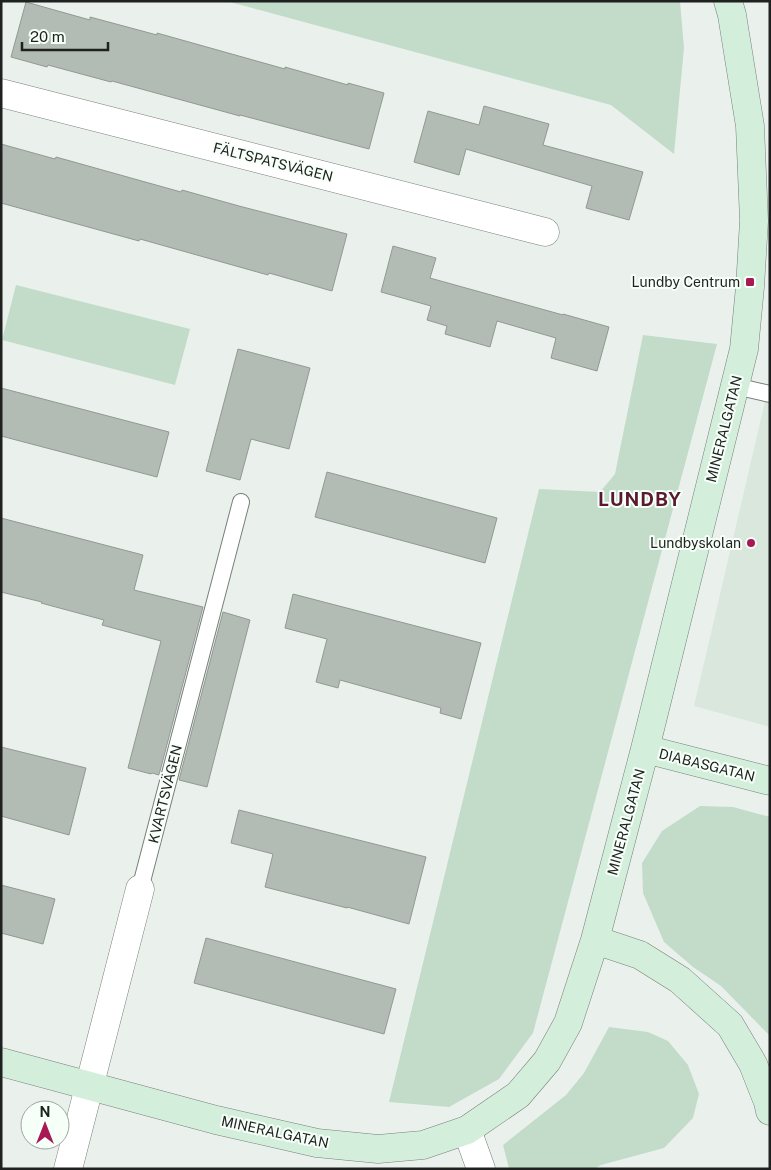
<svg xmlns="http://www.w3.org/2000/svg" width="771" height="1170" font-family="'Public Sans',sans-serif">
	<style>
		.built { fill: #d9e7dd }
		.green { fill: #c2dcc9 }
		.building { fill: #b3bbb5; stroke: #929993 }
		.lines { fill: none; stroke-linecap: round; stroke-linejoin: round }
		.lane-casing { stroke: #787f7a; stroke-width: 18 }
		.street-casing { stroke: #787f7a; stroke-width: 29 }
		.secondary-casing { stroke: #787f7a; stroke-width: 29 }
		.lane { stroke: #fff; stroke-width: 16 }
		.street { stroke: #fff; stroke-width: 28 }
		.secondary { stroke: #d3efdc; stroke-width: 28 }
		.poi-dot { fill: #a81854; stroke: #f7fff9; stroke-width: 2 }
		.labels { text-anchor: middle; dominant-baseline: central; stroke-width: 4; stroke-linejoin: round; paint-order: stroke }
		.street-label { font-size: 14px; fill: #1e211f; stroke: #f7fff9 }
		.poi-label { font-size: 14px; fill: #1e211f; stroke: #f7fff9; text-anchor: end }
		.district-label { font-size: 19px; font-weight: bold; letter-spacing: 1px; fill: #5b182f; stroke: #f7fff9 }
	</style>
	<rect width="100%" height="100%" fill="#eaf1ec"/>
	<!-- built -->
	<path class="built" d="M770,380V727L694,706Z"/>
	<!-- green -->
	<path class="green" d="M226,1H680L684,48L674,154L611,105Z
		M16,285L190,329L175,385L2,340Z
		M643,335L717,344L533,1033L499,1079L449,1107L389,1102L539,489L600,492L615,474Z
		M700,806L733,807L770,817V1036L721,986L693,967L664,942L643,893L642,863L662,831Z
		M609,1027L648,1032L668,1041L688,1065L699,1094L693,1118L664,1148L601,1165L594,1169H509L503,1145L566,1095L584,1073Z"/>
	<!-- building -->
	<path class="building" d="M26,2L90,20V17L157,35V33L285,69V67L348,85V83L384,93L369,149L240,115V116L112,81L111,82L48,65L47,67L11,57Z
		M484,106L549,124L543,145L643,172L629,220L586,208L592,186L466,149L459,175L414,162L428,111L479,125Z
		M1,144L55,159L56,157L181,192L182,190L239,206L347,234L332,291L269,273L268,275L140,239L139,241L1,203Z
		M393,246L436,258L430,278L563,315V314L609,327L597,371L551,358L556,338L497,321L490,347L445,334L447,326L427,320L431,306L381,292Z
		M238,349L310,368L289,449L251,439L240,480L206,471Z
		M1,388L169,432L157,477L1,436Z
		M327,472L497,518L485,563L315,517Z
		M1,518L143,555L134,590L203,607L159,775L152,773L151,774L128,768L161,641L102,625L104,620L41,603L42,602L1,592Z
		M293,594L481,643L461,719L440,713L441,708L340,680L338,688L316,682L327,639L285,628Z
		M223,612L250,620L207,787L179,780Z
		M1,747L86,768L69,835L1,816Z
		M239,810L426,857L409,924L347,907V908L265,887L273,854L231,843Z
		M1,885L55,899L43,944L1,933Z
		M206,938L396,989L384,1034L194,983Z"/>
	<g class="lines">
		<!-- lane casing -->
		<g class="lane-casing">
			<path id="lane" d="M735,386L770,394
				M140,889L241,502"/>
		</g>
		<!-- street casing -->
		<g class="street-casing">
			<path id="street" d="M1,93L545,232
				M467,1130L481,1169
				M68,1169L140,889"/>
		</g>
		<!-- secondary casing -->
		<g class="secondary-casing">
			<path id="secondary" d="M645,749L770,781
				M595,940L640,955L680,980L730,1025L753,1064L768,1102L770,1111
				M1,1062L216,1120L317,1143L378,1149L423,1145L467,1130L518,1095L547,1061L568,1023L595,940L645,749L744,349L750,287L754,221L750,126L732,15L728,1"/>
		</g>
		<!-- lane -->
		<use href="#lane" class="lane"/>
		<!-- street -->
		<use href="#street" class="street"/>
		<!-- secondary -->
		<use href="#secondary" class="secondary"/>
	</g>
	<!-- markers -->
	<g class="poi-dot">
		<rect x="745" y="277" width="10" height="10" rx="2.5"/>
		<circle cx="751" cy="543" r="5"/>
	</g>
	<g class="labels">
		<!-- street labels -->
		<g class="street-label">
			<text transform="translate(273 162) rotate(14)">FÄLTSPATSVÄGEN</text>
			<text transform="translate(724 429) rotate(-76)">MINERALGATAN</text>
			<text transform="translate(707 765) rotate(14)">DIABASGATAN</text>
			<text transform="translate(165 794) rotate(-76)">KVARTSVÄGEN</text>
			<text transform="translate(626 822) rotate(-75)">MINERALGATAN</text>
			<text transform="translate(275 1132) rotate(12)">MINERALGATAN</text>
		</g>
		<!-- poi labels -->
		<g class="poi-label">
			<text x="740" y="282">Lundby Centrum</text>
			<text x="741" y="543">Lundbyskolan</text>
		</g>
		<!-- district labels -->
		<g class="district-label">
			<text x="640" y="499">LUNDBY</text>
		</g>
	</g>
	<!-- border -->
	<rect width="771" height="1170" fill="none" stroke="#1e211f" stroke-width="5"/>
	<!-- north arrow -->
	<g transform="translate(45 1125)"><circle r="24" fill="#f7fff9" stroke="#a0a6a2"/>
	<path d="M0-4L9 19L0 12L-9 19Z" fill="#a81854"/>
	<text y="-8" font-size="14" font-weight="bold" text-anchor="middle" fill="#1e211f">N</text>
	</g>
	<!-- scale -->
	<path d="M22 42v8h86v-8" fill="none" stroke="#1e211f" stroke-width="2.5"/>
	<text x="30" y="42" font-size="15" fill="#1e211f" stroke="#f7fff9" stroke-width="4" paint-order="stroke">20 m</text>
</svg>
